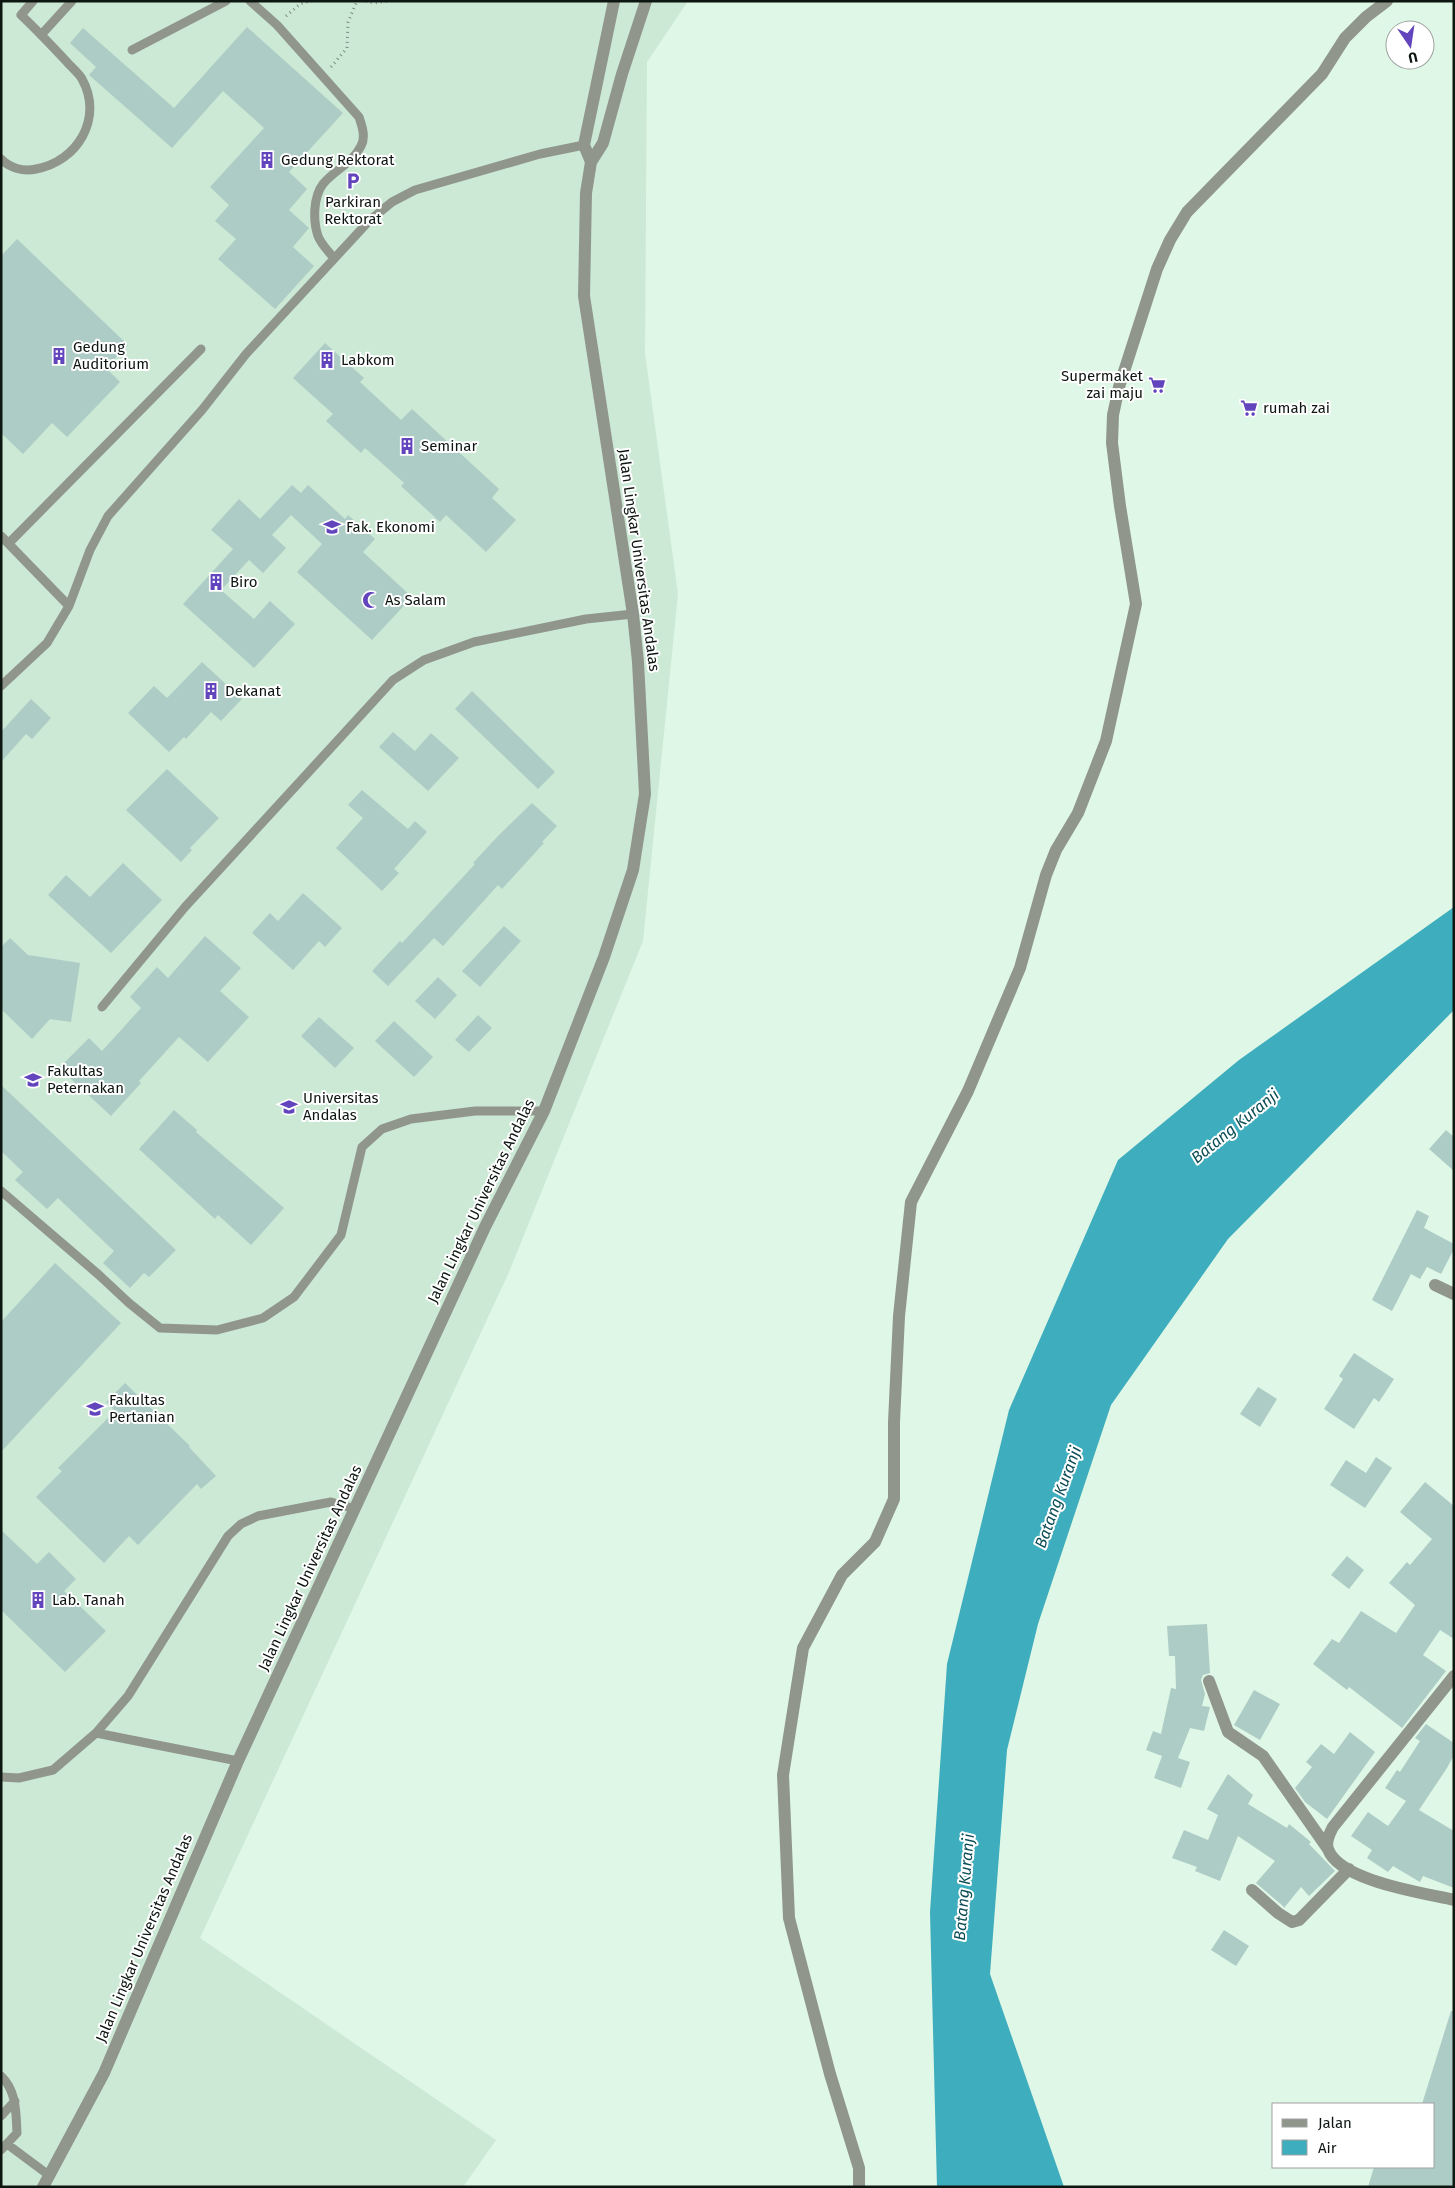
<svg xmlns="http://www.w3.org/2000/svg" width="1455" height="2188" font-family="'Fira Sans',sans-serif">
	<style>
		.built { fill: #cbe9d5 }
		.water { fill: #3eadbd }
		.building { fill: #aeccc6 }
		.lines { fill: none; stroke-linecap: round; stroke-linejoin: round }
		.path { stroke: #7c8c81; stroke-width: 3; stroke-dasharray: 1 4; stroke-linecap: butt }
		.service { stroke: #91968d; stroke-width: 9 }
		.minor { stroke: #91968d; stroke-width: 12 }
		.tertiary { stroke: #91968d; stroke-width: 12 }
		.labels { text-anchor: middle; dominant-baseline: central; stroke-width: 4; stroke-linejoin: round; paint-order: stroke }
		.poi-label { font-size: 15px; fill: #0e1611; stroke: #fff; text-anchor: start }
		.street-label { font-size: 15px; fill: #0e1611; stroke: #fff }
		.water-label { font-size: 16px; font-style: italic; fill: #0b4d56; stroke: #fff }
	</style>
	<rect width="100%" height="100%" fill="#dff7e6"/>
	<!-- built -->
	<path class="built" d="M1,1H688L647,62L645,353L678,594L643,941L509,1272L200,1938L496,2140L463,2187H1Z"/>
	<!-- water -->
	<path class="water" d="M1454,907V1010L1228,1239L1111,1405L1038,1624L1007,1750L990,1974L1064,2187H937L930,1912L947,1664L1009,1410L1118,1160L1239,1060Z"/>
	<!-- building -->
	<path class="building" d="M247,27L343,113L289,172L307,189L289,210L309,228L293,247L314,266L275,309L218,259L236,239L215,221L229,205L210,187L264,128L223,91L172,148L89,75L96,67L70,43L83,28L174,108Z
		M17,239L128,345L106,368L120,382L67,437L52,423L23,454L1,433V256Z
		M325,343L364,378L360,382L401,420L412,409L499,489L492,498L516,520L486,552L446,515L440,522L401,486L404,483L365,448L361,453L326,421L333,414L293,378Z
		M292,485L301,493L308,485L345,519L348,515L375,539L363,552L412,597L372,640L297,572L322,544L291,515L272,535L286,548L263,573L249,560L221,590L254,619L270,601L295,624L254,668L183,604L233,549L211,530L239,499L260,519Z
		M202,662L242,699L221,721L211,712L186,739L184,737L169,752L128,713L154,686L167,698Z
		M472,691L555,772L538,789L455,709Z
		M31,699L51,718L32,739L26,734L1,762V732Z
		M393,732L415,751L431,733L459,758L428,791L379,747Z
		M167,769L219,818L190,848L192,850L181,862L126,810Z
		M362,790L408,829L415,821L427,832L394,869L399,873L382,891L336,848L363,818L348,805Z
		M532,803L557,826L542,842L544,843L502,889L498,885L443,946L434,938L388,986L372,971L400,941L402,943L475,864L473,863L498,836Z
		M123,863L162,900L111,953L48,895L66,875L90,897Z
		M303,893L342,928L325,947L319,941L293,970L252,933L270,913L278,921Z
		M504,926L521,941L480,987L462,971Z
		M205,936L241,968L220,991L249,1017L208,1062L179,1037L139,1081L141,1083L111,1116L59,1068L89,1038L102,1051L141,1008L130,997L157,967L168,978Z
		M10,938L28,955L80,963L71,1022L50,1019L32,1039L1,1009V947Z
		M438,977L457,995L435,1019L415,1001Z
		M478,1015L492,1028L469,1052L455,1040Z
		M319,1017L354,1048L335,1068L301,1036Z
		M394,1021L433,1057L414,1077L375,1041Z
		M1,1085L176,1250L149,1277L144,1273L130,1288L103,1263L114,1251L58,1198L47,1209L15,1180L23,1172L1,1151Z
		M174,1110L197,1130L196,1132L284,1208L251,1245L218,1215L215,1219L139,1149Z
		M1446,1130L1454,1137V1171L1429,1149Z
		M1417,1210L1429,1216L1424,1228L1454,1244V1249L1441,1274L1427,1267L1420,1279L1411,1274L1392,1311L1372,1300Z
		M55,1263L121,1323L1,1452V1322Z
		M1354,1353L1394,1379L1379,1402L1374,1398L1354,1429L1324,1409L1343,1379L1339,1376Z
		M125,1383L190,1446L189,1447L216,1476L201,1489L197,1484L138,1545L129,1536L104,1563L36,1497L62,1471L58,1468L115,1411L106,1402Z
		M1258,1387L1277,1399L1260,1427L1240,1414Z
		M1376,1457L1392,1468L1365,1508L1330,1485L1346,1460L1366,1473Z
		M1425,1482L1454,1506V1639L1440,1630L1423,1655L1446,1671L1402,1728L1349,1687L1347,1690L1313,1664L1332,1639L1339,1643L1361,1611L1396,1633L1415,1605L1389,1583L1407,1562L1410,1565L1432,1539L1400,1512Z
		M1,1530L37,1564L49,1552L76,1579L64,1591L106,1631L65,1672L1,1610Z
		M1347,1556L1364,1570L1349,1589L1331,1575Z
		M1207,1624L1210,1673L1203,1675L1201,1680L1205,1694L1202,1706L1210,1707L1204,1731L1190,1728L1178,1758L1190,1762L1181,1788L1154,1778L1162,1756L1146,1750L1153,1731L1161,1734L1171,1688L1176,1689L1175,1656H1169L1167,1626Z
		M1254,1690L1280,1704L1260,1740L1234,1725Z
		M1426,1724L1454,1743V1755L1447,1768L1419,1810L1454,1831V1888L1423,1876L1420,1882L1393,1866L1388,1872L1367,1858L1372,1850L1351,1836L1368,1812L1388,1826L1406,1801L1385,1788L1397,1770L1400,1772L1420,1741L1415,1738Z
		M1350,1732L1375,1752L1327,1819L1305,1802L1295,1788L1312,1767L1306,1762L1321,1744L1334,1754Z
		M1228,1774L1253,1795L1248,1804L1287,1828L1289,1824L1311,1842L1309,1844L1335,1871L1309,1896L1301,1887L1284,1908L1283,1906L1256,1883L1275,1861L1238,1836L1220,1881L1195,1871L1197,1867L1172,1858L1184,1830L1208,1840L1218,1815L1207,1809Z
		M1224,1930L1249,1946L1236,1966L1211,1950Z
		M1451,2011H1454V2187H1368L1374,2167H1434V2104H1422Z"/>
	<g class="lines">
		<!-- path -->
		<path class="path" d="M366,1L374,3L388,1
			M286,16L300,4L312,1
			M331,67L347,48L348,22L357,1"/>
		<!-- service -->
		<path class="service" d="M250,1L277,25L359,117C362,126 366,137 361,146C353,163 334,170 323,184C313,197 313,221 318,236C321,244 328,251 334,258
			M41,35L72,1
			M132,50L226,1
			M1,159C10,168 23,172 36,169C77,162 104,118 82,79C79,73 71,67 67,62C52,46 37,30 21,15L33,1
			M1,536L69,606
			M9,543L201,349
			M1,686L47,643L69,606L90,550L108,516L202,410L246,354L369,221L392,202L415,190L540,154L584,145
			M102,1007L185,907L393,680L424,660L474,642L586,619L633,614
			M1,1191L99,1275L129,1303L160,1328L217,1330L263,1318L294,1297L341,1235L362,1147L382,1129L411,1119L475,1111H544
			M96,1733L238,1761
			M1,1777L19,1778L53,1770L96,1733L128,1696L228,1536L241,1524L258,1516L331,1502L355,1509
			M1,2076C17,2091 16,2114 17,2133L1,2150
			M1,2116L15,2101
			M7,2144L50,2176"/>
		<!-- minor -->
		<path class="minor" d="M1435,1285L1454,1294
			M1454,1676L1333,1827C1330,1833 1325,1841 1328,1849C1339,1881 1424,1893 1454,1900
			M1209,1681L1228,1732L1263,1756L1328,1849
			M1252,1890L1278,1913L1292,1922L1299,1920L1349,1869
			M859,2187V2168L830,2074L789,1918L783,1775L803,1648L842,1575L875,1542L894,1499V1422L899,1316L911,1202L968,1091L1020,968L1046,875L1056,850L1078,813L1106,741L1136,604L1120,506L1112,443L1113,415L1119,387L1157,269L1170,240L1187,212L1322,74L1345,38L1366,17L1387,1"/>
		<!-- tertiary -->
		<path class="tertiary" d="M591,162L584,145L614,1
			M43,2187L104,2073L238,1761L485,1227L544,1111L604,957L633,870L645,794L638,662L633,614L584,296L586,193L591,162L603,143L622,74L646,1"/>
	</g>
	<!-- icons -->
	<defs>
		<g id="building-bare" transform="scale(1.35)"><path d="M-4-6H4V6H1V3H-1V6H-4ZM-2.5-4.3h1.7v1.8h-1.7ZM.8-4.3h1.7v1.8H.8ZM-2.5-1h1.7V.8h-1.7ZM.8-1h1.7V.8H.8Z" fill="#6245bd" stroke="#fff" stroke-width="2.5" paint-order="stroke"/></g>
		<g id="parking-bare" transform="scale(1.35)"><path d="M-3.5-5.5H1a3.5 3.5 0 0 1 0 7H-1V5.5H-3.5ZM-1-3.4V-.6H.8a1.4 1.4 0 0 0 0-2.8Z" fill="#6245bd" stroke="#fff" stroke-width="2.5" paint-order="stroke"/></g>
		<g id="supermarket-bare" transform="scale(1.35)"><path d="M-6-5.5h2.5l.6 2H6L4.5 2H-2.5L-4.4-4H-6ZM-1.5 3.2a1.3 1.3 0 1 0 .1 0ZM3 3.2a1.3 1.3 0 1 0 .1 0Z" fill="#6245bd" stroke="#fff" stroke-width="2.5" paint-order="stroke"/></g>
		<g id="university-bare" transform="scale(1.35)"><path d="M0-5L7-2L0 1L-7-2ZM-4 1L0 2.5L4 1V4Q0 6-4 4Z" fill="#6245bd" stroke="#fff" stroke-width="2.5" paint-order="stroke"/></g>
		<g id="mosque-bare" transform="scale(1.35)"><path d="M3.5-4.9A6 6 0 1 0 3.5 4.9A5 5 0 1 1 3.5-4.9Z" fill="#6245bd" stroke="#fff" stroke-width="2.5" paint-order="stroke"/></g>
	</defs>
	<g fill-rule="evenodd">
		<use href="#building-bare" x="267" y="160"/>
		<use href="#parking-bare" x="353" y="181"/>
		<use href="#building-bare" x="59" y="356"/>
		<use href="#building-bare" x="327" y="360"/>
		<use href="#supermarket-bare" x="1157" y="385"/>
		<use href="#supermarket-bare" x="1249" y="408"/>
		<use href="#building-bare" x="407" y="446"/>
		<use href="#university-bare" x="332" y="527"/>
		<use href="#building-bare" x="216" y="582"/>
		<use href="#mosque-bare" x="371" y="600"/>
		<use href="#building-bare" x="211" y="691"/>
		<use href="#university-bare" x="33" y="1080"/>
		<use href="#university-bare" x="289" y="1107"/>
		<use href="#university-bare" x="95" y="1409"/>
		<use href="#building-bare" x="38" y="1600"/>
	</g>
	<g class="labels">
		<!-- poi labels -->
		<g class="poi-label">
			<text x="281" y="160">Gedung Rektorat</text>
			<text x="353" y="202" text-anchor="middle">Parkiran<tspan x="353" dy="17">Rektorat</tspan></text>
			<text x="73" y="347">Gedung<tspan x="73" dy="17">Auditorium</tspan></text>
			<text x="341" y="360">Labkom</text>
			<text x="1143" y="376" text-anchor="end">Supermaket<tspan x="1143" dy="17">zai maju</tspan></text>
			<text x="1263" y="408">rumah zai</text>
			<text x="421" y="446">Seminar</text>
			<text x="346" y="527">Fak. Ekonomi</text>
			<text x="230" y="582">Biro</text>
			<text x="385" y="600">As Salam</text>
			<text x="225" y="691">Dekanat</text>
			<text x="47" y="1071">Fakultas<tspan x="47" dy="17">Peternakan</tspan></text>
			<text x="303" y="1098">Universitas<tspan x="303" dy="17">Andalas</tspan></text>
			<text x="109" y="1400">Fakultas<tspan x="109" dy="17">Pertanian</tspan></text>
			<text x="52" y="1600">Lab. Tanah</text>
		</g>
		<!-- street labels -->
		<g class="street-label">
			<text transform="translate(639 560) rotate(82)">Jalan Lingkar Universitas Andalas</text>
			<text transform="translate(481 1201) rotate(-64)">Jalan Lingkar Universitas Andalas</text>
			<text transform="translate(310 1568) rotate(-65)">Jalan Lingkar Universitas Andalas</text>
			<text transform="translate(144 1938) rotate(-67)">Jalan Lingkar Universitas Andalas</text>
		</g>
		<!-- water labels -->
		<g class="water-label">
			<text transform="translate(1235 1126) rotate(-39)">Batang Kuranji</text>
			<text transform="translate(1058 1497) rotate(-70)">Batang Kuranji</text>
			<text transform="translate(964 1887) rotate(-85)">Batang Kuranji</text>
		</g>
	</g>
	<!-- border -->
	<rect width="1455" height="2188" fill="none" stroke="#0e1611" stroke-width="5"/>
	<!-- legend -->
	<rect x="1272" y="2103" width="162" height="65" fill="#ffffff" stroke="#9fa2a0"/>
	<rect x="1282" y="2119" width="25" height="8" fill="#91968d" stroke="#9fa2a0"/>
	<text x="1318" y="2128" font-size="15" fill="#0e1611">Jalan</text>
	<rect x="1282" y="2140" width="25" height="15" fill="#3eadbd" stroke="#9fa2a0"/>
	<text x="1318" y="2153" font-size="15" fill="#0e1611">Air</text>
	<!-- north arrow -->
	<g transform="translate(1410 45) rotate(167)"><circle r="24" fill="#ffffff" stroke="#9fa2a0"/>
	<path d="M0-4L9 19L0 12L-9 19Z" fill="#6245bd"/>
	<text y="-8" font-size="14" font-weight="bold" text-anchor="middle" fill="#0e1611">U</text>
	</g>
</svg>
